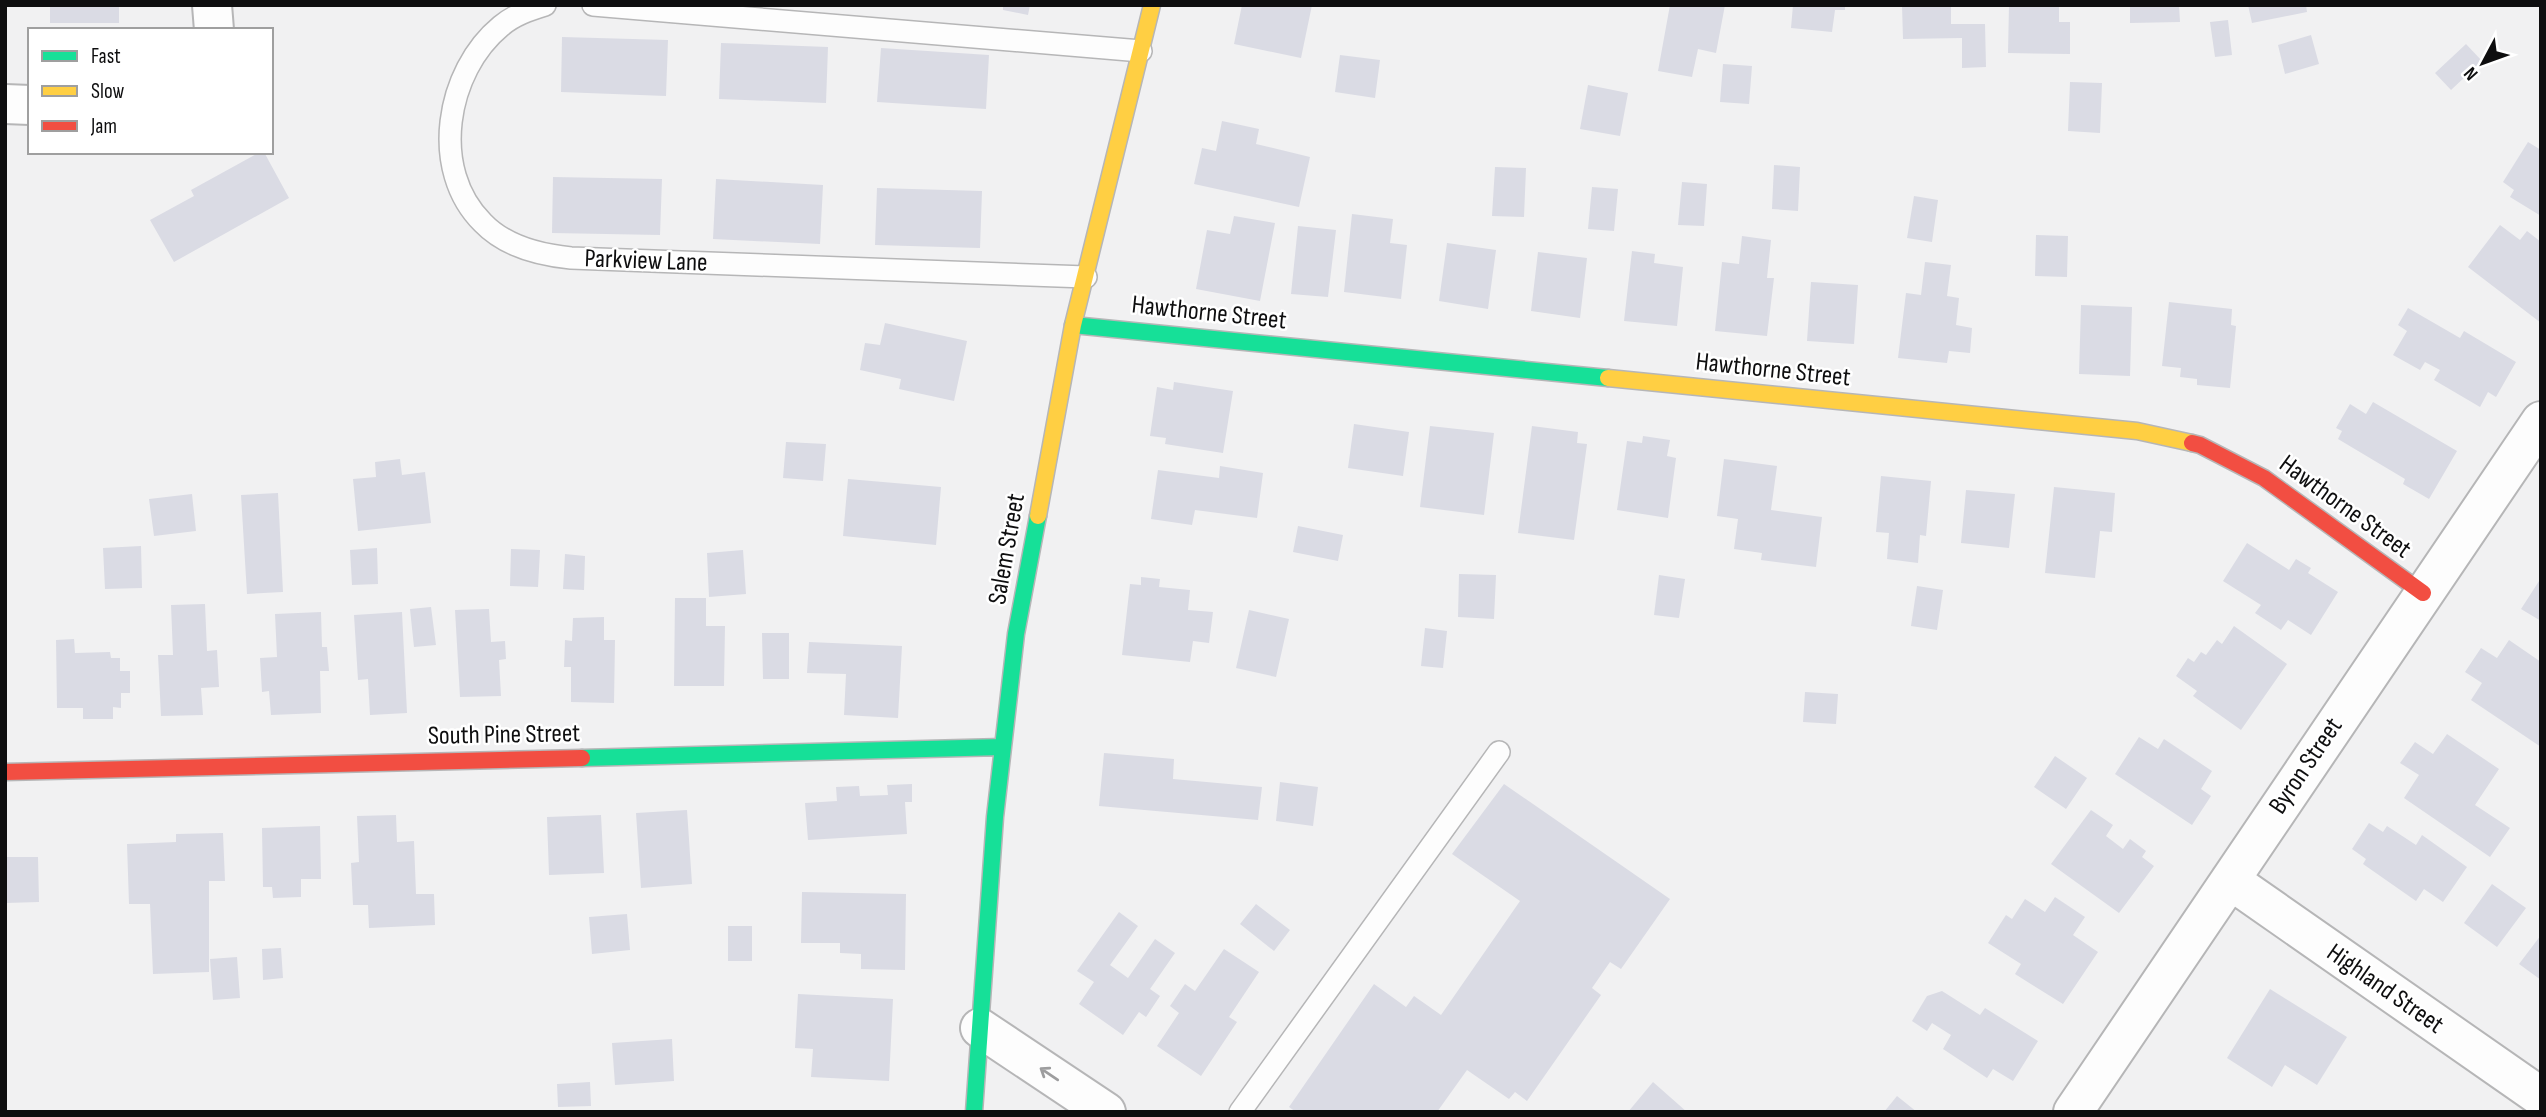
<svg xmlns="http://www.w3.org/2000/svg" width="2546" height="1117" font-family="'Sofia Sans Condensed',sans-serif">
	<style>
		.building { fill: #dadbe4 }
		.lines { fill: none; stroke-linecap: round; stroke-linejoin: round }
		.lane-casing { stroke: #b6b6b7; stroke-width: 24 }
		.street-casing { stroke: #b6b6b7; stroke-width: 42 }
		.fast-casing { stroke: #b6b6b7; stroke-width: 19 }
		.slow-casing { stroke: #b6b6b7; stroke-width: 19 }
		.jam-casing { stroke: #b6b6b7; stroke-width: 19 }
		.lane { stroke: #fdfdfd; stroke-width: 21 }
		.street { stroke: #fdfdfd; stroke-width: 38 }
		.fast { stroke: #16e098; stroke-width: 16 }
		.slow { stroke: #ffcf43; stroke-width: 16 }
		.jam { stroke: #f24e42; stroke-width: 16 }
		.oneway { stroke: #9d9d9e }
		.labels { text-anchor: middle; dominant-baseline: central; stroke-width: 5; stroke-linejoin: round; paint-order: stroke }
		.street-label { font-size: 26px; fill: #0e0e0f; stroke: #fff }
	</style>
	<rect width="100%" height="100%" fill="#f1f1f2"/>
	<!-- building -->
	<path class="building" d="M50,5H119V23H50Z
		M1003,5H1030L1028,15L1003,10Z
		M1242,5H1312L1301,58L1234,44Z
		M1670,5H1725L1716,53L1698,49L1692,77L1658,71Z
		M1793,5H1845V10H1835L1832,32L1791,28Z
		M1902,5H1951V24H1985L1986,67L1962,68V38L1903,39Z
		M2009,5H2059V22H2070V54L2008,53Z
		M2130,5H2179L2180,22L2130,23Z
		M2248,5H2306L2307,12L2252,23Z
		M2228,20L2232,55L2215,57L2210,22Z
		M2311,35L2319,64L2285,74L2278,45Z
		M562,37L668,40L666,96L561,92Z
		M721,43L828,47L826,103L719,99Z
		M2466,44L2482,61L2451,90L2435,73Z
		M881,48L989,55L986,109L877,102Z
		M1340,55L1380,60L1375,98L1335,92Z
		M1723,64L1752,66L1749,104L1720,102Z
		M2070,82L2102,83L2100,133L2068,131Z
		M1588,85L1628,93L1620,136L1580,129Z
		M1222,121L1259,129L1256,144L1310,157L1299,207L1194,184L1202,148L1216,151Z
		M2528,142L2541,150V216L2510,197L2514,190L2503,182Z
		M260,152H264L289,198L174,262L150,220L194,196L191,190Z
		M1774,165L1800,167L1798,211L1772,209Z
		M1495,167L1526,168L1524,217L1492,216Z
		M553,177L662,179L660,235L552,233Z
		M716,179L823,185L820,244L713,239Z
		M1682,182L1707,184L1704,226L1678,225Z
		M1592,187L1618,189L1614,231L1588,229Z
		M877,188L982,191L980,248L875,245Z
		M1914,196L1938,200L1932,242L1907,238Z
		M1352,214L1393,219L1390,243L1407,245L1401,299L1344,292Z
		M1234,216L1275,223L1260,301L1196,289L1207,230L1230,234Z
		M2500,225L2520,240L2527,231L2541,242V323L2468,267Z
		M1298,226L1336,230L1328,297L1291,294Z
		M2036,235L2068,236L2067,277L2035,276Z
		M1742,236L1771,240L1767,278H1774L1767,336L1715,331L1722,262L1739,264Z
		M1447,243L1496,250L1488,309L1439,301Z
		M1632,251L1655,254L1654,263L1683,267L1677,326L1624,321Z
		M1538,252L1587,258L1580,318L1531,311Z
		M1925,262L1951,265L1947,296L1959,298L1956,325L1972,328L1970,353L1949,351L1947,363L1898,358L1906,293L1921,295Z
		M1811,282L1858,285L1854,344L1807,341Z
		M2169,302L2232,309L2231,325L2236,326L2230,388L2197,385V379L2180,377L2181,368L2162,366Z
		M2081,305L2132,307L2130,376L2079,374Z
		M2408,308L2460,338L2464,331L2516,362L2496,397L2488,392L2480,407L2434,380L2440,370L2425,362L2420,370L2393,355L2407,331L2398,325Z
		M885,323L967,341L954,401L899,389L901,379L860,370L865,343L880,345Z
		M1174,382L1233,391L1223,453L1165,444L1166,438L1150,436L1157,387L1173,390Z
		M2373,402L2457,451L2429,499L2403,484L2405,479L2338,439L2342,431L2336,428L2350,404L2366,414Z
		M1354,424L1409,432L1403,476L1348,468Z
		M1430,426L1494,433L1484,515L1420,507Z
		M1532,426L1578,432L1577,443L1587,444L1574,540L1518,533Z
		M1643,436L1670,440L1667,456L1676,458L1668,518L1617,510L1627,441L1642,443Z
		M786,442L826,444L823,481L783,478Z
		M400,459L402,475L425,472L431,523L358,531L353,479L376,477L375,462Z
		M1724,459L1777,466L1771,510L1822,517L1816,567L1761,560L1762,553L1734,549L1738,519L1717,516Z
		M1220,466L1263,473L1257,518L1195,510L1192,525L1151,519L1158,470L1219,478Z
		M1881,476L1931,481L1926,536L1920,535L1918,563L1887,559L1889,533L1876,532Z
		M848,479L941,487L936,545L843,536Z
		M2054,487L2115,493L2112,532L2100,531L2095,578L2045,573Z
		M1966,490L2015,494L2009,548L1961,543Z
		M278,493L283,592L247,594L241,495Z
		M192,494L196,531L154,536L149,499Z
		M1298,526L1343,535L1338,561L1293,552Z
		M2247,543L2289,570L2296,559L2311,568L2308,573L2338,592L2311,635L2288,620L2281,630L2255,613L2261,605L2223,581Z
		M141,546L142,588L105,589L103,548Z
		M377,548L378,584L352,585L350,550Z
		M511,549L540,550L538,587L510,586Z
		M743,550L746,594L709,597L707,553Z
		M565,554L585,556L584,590L563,589Z
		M1459,574L1496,575L1494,619L1458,617Z
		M1659,575L1685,579L1679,618L1654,615Z
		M1141,577L1160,579L1159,587L1190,590L1188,610L1213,612L1209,643L1193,641L1190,662L1122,655L1130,584L1141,585Z
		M2541,578V621L2521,609Z
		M1917,586L1943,590L1937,630L1911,626Z
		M675,598H706V626H725L724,686H674Z
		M205,604L207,651L217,650L219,687L201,688L203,715L161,716L158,655H173L171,605Z
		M431,607L436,645L414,647L410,609Z
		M489,609L491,642L505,641L506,659L499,660L501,696L460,697L455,610Z
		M1249,610L1289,619L1276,677L1236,668Z
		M321,612L322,647H327L329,671H320L321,713L271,715L269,691L262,692L260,658L277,657L275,614Z
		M402,612L407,713L370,715L368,679L358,680L354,615Z
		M604,617V640H615L614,703L571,702V667H564L565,640L572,641L573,618Z
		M2234,626L2287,664L2241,730L2193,696L2197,691L2176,676L2188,658L2194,662L2201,652L2206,655L2217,640L2222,644Z
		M1425,628L1447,631L1443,668L1421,666Z
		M762,633H789V679H763Z
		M74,639L75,653L110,652L111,658H120V671H130V693H121V708L113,707V719H83V708H57L56,640Z
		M2509,640L2541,662V747L2471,700L2482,683L2465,672L2481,648L2497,658Z
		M809,642L902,646L898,718L844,715L846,674L807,673Z
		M1805,692L1838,694L1836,724L1803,722Z
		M2447,734L2499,769L2475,805L2510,828L2490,857L2404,798L2419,775L2400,763L2415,742L2433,754Z
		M2139,737L2158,749L2164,739L2212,771L2201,789L2211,796L2192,825L2115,774Z
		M1104,753L1174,759L1173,779L1262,787L1258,820L1099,806Z
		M2055,756L2087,778L2066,809L2034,787Z
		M1280,782L1318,787L1313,826L1276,821Z
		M912,784V802H905L907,834L808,840L805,803L837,801L836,787L859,786L860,796L888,795L887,785Z
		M1504,784L1670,899L1621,969L1610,962L1592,988L1601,995L1527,1101L1515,1092L1509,1099L1467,1070L1437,1112H1296L1289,1107L1374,984L1406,1007L1414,996L1441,1015L1520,901L1452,854Z
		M687,810L692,884L641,888L636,813Z
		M2091,810L2113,825L2106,836L2123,849L2130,839L2146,851L2142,857L2154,866L2119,913L2051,864Z
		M396,815L397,842L414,841L416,894H434L435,925L369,928L368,905H353L351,863L359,862L357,816Z
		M601,815L604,873L549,875L547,817Z
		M2369,823L2383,832L2387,826L2416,845L2422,835L2467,867L2443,902L2424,889L2416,901L2363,864L2366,859L2352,849Z
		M320,826L321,879H301V897L273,898L272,887H263L262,828Z
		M223,833L225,881H209V972L153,974L150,904H129L127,844L176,842V834Z
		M5,857H38L39,902L6,903Z
		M2492,884L2526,908L2497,947L2464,923Z
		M802,892L906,894L905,970L861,969V954L840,953V943H801Z
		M2055,897L2085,917L2073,935L2098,952L2063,1004L2015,974L2021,964L1988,943L2006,915L2012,919L2025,899L2045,912Z
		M1256,904L1290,930L1274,951L1240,924Z
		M1119,912L1138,926L1110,965L1128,978L1155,939L1175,953L1150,989L1160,996L1146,1017L1139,1012L1123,1035L1079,1004L1094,982L1077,971Z
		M627,914L630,950L592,954L589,917Z
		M728,926H752V961H728Z
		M2541,935V980L2519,964Z
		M281,948L283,978L263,980L262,949Z
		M1224,949L1259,972L1229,1017L1237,1022L1201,1076L1157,1046L1179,1013L1170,1006L1185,984L1195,991Z
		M237,957L240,998L213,1000L210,959Z
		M2270,989L2347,1037L2317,1085L2285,1065L2272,1087L2227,1058Z
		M1942,991L1980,1015L1985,1008L2038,1041L2013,1081L1993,1069L1987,1078L1943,1049L1951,1035L1932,1023L1927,1031L1912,1021L1927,996Z
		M798,994L893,999L889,1081L811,1077L813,1049L795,1048Z
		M672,1039L674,1081L615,1085L612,1043Z
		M590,1082L591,1106L558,1107L557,1084Z
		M1653,1082L1687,1112H1628Z
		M1897,1096L1917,1112H1884Z"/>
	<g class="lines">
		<!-- lane casing -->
		<g class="lane-casing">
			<path id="lane" d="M545,5C529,10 514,15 501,26C446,71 429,170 483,223C506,247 540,255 571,258L1086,277
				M593,5L1141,51
				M1240,1112L1499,752"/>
		</g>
		<!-- street casing -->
		<g class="street-casing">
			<path id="street" d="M212,5L214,30
				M5,104L30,105
				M2230,880L2541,1097
				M980,1028L1106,1112
				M2073,1112L2541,421"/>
		</g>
		<!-- fast casing -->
		<g class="fast-casing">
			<path id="fast" d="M1073,325L1608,378
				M582,758L1003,747
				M974,1112L995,817L1016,634L1038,516"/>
		</g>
		<!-- slow casing -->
		<g class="slow-casing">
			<path id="slow" d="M1608,378L2137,431L2192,443
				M1038,516L1073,325L1152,5"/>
		</g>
		<!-- jam casing -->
		<g class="jam-casing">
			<path id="jam" d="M2192,443L2200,445L2264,478L2423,593
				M5,772L582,758"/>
		</g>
		<!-- lane -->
		<use href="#lane" class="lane"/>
		<!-- street -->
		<use href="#street" class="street"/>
		<!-- fast -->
		<use href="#fast" class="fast"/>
		<!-- slow -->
		<use href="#slow" class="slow"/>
		<!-- jam -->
		<use href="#jam" class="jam"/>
	</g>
	<!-- one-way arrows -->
	<defs><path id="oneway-shaft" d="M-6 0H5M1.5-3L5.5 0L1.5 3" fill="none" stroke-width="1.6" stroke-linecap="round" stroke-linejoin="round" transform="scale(1.75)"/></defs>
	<use class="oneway" href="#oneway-shaft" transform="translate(1049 1074) rotate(-146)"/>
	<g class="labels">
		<!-- street labels -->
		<g class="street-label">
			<text transform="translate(646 261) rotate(2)">Parkview Lane</text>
			<text transform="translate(1209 313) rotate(6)">Hawthorne Street</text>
			<text transform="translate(1773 370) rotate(6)">Hawthorne Street</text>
			<text transform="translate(2345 507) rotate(36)">Hawthorne Street</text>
			<text transform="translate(1007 549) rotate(-80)">Salem Street</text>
			<text transform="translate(504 735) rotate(-1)">South Pine Street</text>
			<text transform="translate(2306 766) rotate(-56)">Byron Street</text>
			<text transform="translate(2385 989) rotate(35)">Highland Street</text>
		</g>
	</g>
	<!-- border -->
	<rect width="2546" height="1117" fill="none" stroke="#0e0e0f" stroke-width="14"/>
	<!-- legend -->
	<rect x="28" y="28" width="245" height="126" fill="#ffffff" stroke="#9f9f9f" stroke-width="2"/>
	<rect x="42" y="51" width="35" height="10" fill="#16e098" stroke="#9f9f9f" stroke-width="2"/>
	<text x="91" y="63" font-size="21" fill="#0e0e0f">Fast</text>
	<rect x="42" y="86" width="35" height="10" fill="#ffcf43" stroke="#9f9f9f" stroke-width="2"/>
	<text x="91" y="98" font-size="21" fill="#0e0e0f">Slow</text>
	<rect x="42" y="121" width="35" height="10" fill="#f24e42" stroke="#9f9f9f" stroke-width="2"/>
	<text x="91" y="133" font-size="21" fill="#0e0e0f">Jam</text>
	<!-- north arrow -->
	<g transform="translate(2483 63) rotate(229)" stroke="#ffffff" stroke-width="5" paint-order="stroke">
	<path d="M0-5L12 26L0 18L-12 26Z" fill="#0e0e0f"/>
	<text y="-10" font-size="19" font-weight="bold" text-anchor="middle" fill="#0e0e0f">N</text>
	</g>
</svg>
